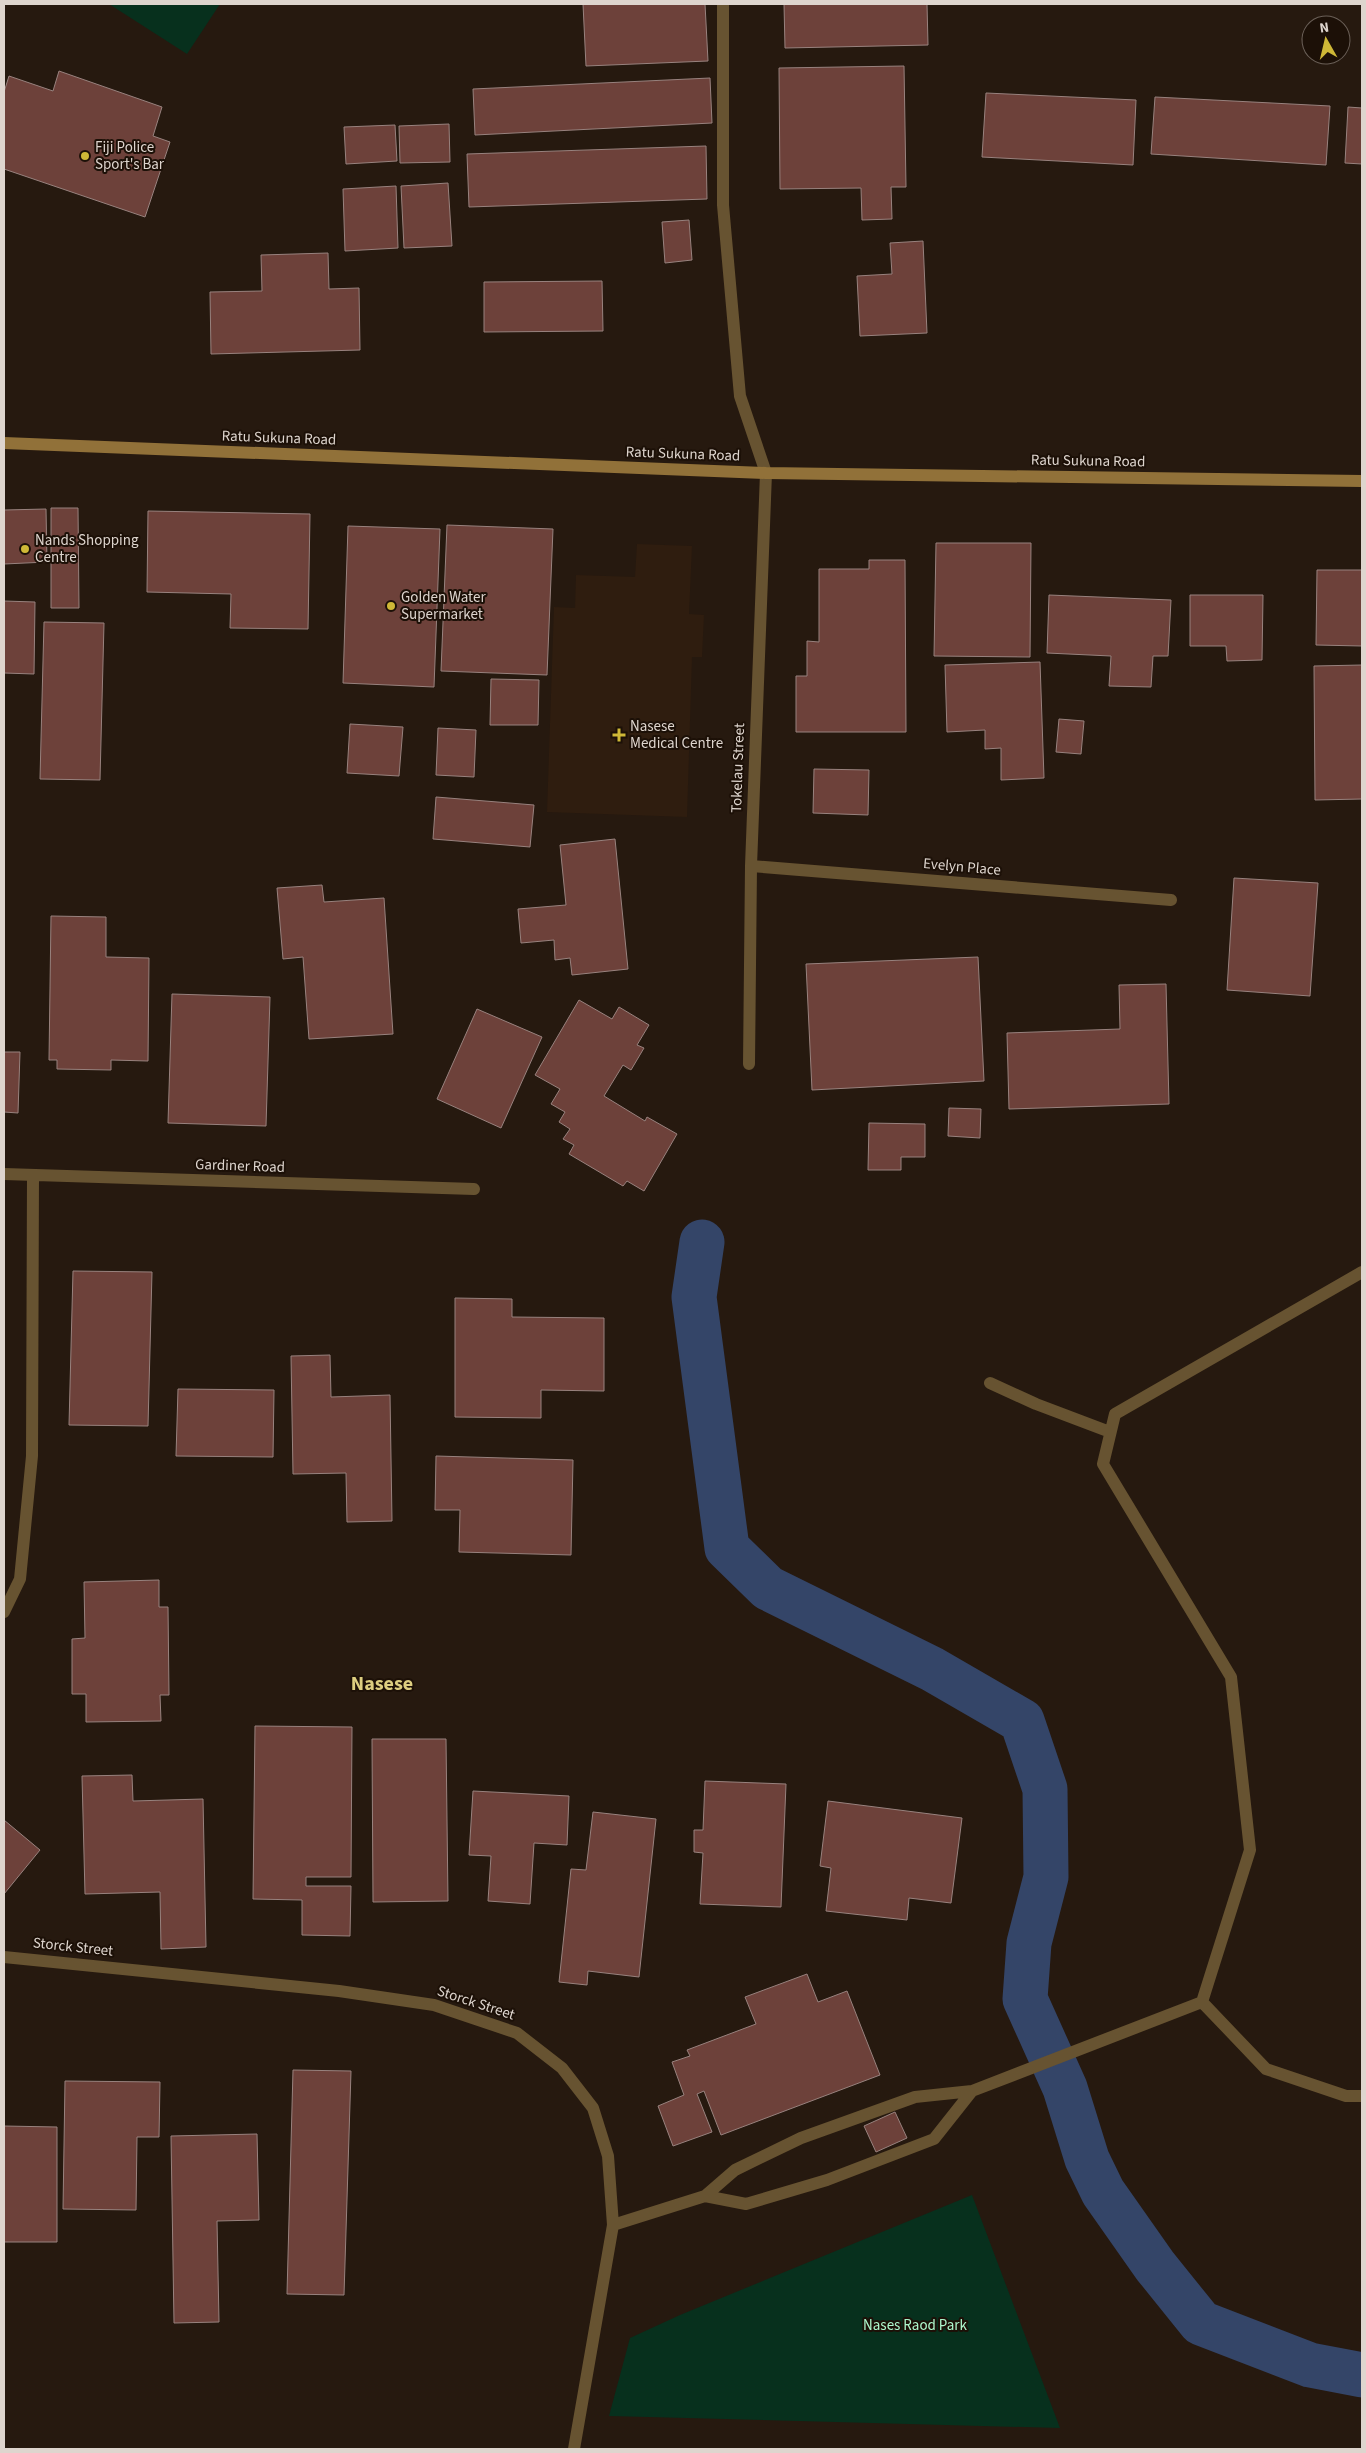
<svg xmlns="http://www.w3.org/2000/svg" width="1366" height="2453" font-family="'Source Sans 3',sans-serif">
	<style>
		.built { fill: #2f1d0f }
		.green { fill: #07301d }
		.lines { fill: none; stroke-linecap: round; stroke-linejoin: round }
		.canal { stroke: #344568; stroke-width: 45 }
		.building { fill: #6d413a; stroke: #98827e }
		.street { stroke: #675331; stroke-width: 12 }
		.secondary { stroke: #917139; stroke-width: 12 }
		.poi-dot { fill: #cfb837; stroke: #1c1007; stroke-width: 2 }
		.labels { text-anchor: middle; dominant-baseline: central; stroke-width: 4; stroke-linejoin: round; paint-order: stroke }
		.poi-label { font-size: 15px; fill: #ded5ce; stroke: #1c1007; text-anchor: start }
		.street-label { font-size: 15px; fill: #ded5ce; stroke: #1c1007 }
		.park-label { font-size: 15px; fill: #adf7cc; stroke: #1c1007 }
		.district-label { font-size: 20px; font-weight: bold; fill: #ddce80; stroke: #1c1007 }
	</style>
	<rect width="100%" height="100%" fill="#26190f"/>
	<!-- built -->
	<path class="built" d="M637,544L692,546L689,614L704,615L702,657H692L687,817L547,812L554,607L575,608L576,575L635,577Z"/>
	<!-- green -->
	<path class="green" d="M109,4H220L187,54Z
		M972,2195L1060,2428L609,2416L630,2338L680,2315Z"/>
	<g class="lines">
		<!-- canal -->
		<path class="canal" d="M702,1242L694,1297L727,1548L768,1588L932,1669L1022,1721L1045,1789L1046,1877L1029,1943L1025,1999L1065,2088L1087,2159L1103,2192L1155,2266L1201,2323L1310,2365L1362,2375"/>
	</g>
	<!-- building -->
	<path class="building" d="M583,4H705L708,61L586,66Z
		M784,4H927L928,45L785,48Z
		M904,66L906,187H891L892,219L862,220L861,188L780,189L779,68Z
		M59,71L162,107L153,136L170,142L145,217L4,169V92L9,76L53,91Z
		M710,78L712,123L475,135L473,89Z
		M986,93L1136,100L1133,165L982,157Z
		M1155,97L1330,106L1326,165L1151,154Z
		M1348,107L1362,108V164L1345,163Z
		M449,124L450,162L400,163L399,126Z
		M395,125L397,161L346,164L344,127Z
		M706,146L707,199L469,207L467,154Z
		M448,183L452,246L404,248L401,186Z
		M396,186L398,248L345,251L343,189Z
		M689,220L692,260L665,263L662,222Z
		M923,241L927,333L860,336L857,276L892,274L890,243Z
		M328,253L329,289L359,288L360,350L211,354L210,292L262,291L261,255Z
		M602,281L603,331L484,332V282Z
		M51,508H78L79,608H51Z
		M46,509L47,562L4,564V510Z
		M148,511L310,514L308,629L230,628L231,594L147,592Z
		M447,525L553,529L547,675L441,671Z
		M348,526L440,529L434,687L343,683Z
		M936,543H1031L1030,657L934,656Z
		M869,560H905L906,732H796V676H807V641L819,642V569H869Z
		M1317,570H1362V646L1316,645Z
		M1049,595L1171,600L1168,656H1153L1151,687L1109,686L1111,656L1047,653Z
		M1190,595H1263L1262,660L1227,661L1226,646H1190Z
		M4,601L35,602L34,674L4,673Z
		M44,622L104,623L100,780L40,779Z
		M1040,662L1044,778L1001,780V748L985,749V730L947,732L945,665Z
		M1362,665V799L1315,800L1314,666Z
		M491,679L539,680L538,725H490Z
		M1059,719L1084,721L1081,754L1056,752Z
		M350,724L403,727L399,776L347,773Z
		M438,728L476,730L474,777L436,775Z
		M814,769L869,770L868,815L813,813Z
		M436,797L534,805L530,847L433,839Z
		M615,839L628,969L572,975L570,958L555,960L554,940L521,943L518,909L566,905L560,845Z
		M1234,878L1318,883L1310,996L1227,990Z
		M322,885L324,902L384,898L393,1034L309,1039L303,957L283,959L277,888Z
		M51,916L106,917V957L149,958L148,1061L111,1060V1070L57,1069V1060H49Z
		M978,957L984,1081L812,1090L806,964Z
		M1166,984L1169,1104L1009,1109L1007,1033L1120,1029L1119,985Z
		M172,994L270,997L266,1126L168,1123Z
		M579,1000L612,1019L619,1007L649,1025L637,1045L644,1048L631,1070L623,1065L604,1096L645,1121L647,1117L677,1134L644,1191L627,1181L623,1186L569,1154L574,1145L563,1139L570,1129L559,1122L565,1112L551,1104L560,1089L535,1075Z
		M477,1009L542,1037L501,1128L437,1099Z
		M4,1052H20L18,1113L4,1112Z
		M949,1108L981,1109L980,1138L948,1136Z
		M869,1123L925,1124V1157H901V1170H868Z
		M73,1271L152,1272L148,1426L69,1425Z
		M455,1298L512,1299V1317L604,1318V1391L541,1390V1418L455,1417Z
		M330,1355L331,1397L390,1395L392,1521L347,1522L346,1473L293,1474L291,1356Z
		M178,1389L274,1390L273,1457L176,1456Z
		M436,1456L573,1460L571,1555L459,1552L460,1510H435Z
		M159,1580V1607H168L169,1695H160L161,1721L86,1722V1694H72V1639L85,1638L84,1582Z
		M255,1726L352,1727L351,1877H306V1886H351L350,1936L302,1935V1900L253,1899Z
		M372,1739H446L448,1901L373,1902Z
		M132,1775L133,1801L203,1799L206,1947L161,1949L160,1892L85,1894L82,1776Z
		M705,1781L786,1784L781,1907L700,1904L703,1853L694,1852V1830H703Z
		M473,1791L569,1796L567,1845L534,1843L530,1904L488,1901L491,1856L469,1855Z
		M828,1801L962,1818L951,1903L909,1898L907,1920L826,1911L831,1868L820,1866Z
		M593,1812L656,1819L639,1977L588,1971L587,1985L559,1982L571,1869L586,1870Z
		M4,1820L40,1850L4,1894Z
		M807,1974L818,2002L847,1991L880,2075L721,2135L704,2091L697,2094L712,2132L673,2146L658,2106L684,2095L672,2062L690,2056L687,2050L756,2024L745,1997Z
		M293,2070L351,2071L344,2295L287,2294Z
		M65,2081L160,2082L159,2137H137L136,2210L63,2209Z
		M895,2112L907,2138L876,2152L864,2126Z
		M4,2126L57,2127V2242H4Z
		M257,2134L259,2220L217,2221L219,2322L174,2323L171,2136Z"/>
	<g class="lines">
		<!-- street -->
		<path class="street" d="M723,4V205L740,396L766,473L751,866L749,1064
			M751,866L1171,900
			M4,1174L474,1189
			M990,1383L1036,1404L1110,1432
			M4,1612L20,1579L32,1456L33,1176
			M4,1957L339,1991L434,2005L517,2033L562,2068L593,2108L608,2156L613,2225L574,2449
			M1202,2002L1266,2069L1346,2096H1362
			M705,2196L746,2204L827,2180L934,2139L972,2091
			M613,2225L705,2196L735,2170L801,2138L915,2097L972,2091L1202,2002L1250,1850L1231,1677L1103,1464L1115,1414L1362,1272"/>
		<!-- secondary -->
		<path class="secondary" d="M4,443L766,473L1362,481"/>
	</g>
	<!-- markers -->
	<g class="poi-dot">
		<circle cx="85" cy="156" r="5"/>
		<circle cx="25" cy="549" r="5"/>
		<circle cx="391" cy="606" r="5"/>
		<path d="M616.5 727.5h5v5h5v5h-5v5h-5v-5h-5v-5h5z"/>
	</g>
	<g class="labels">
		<!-- poi labels -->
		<g class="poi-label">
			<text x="95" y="147">Fiji Police<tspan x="95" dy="17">Sport's Bar</tspan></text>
			<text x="35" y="540">Nands Shopping<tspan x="35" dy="17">Centre</tspan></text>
			<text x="401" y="597">Golden Water<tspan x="401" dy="17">Supermarket</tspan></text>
			<text x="630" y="726">Nasese<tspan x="630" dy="17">Medical Centre</tspan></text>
		</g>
		<!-- street labels -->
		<g class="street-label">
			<text transform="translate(279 438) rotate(2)">Ratu Sukuna Road</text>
			<text transform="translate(683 454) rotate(2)">Ratu Sukuna Road</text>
			<text transform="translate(1088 461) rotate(1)">Ratu Sukuna Road</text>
			<text transform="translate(738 768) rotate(-88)">Tokelau Street</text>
			<text transform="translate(962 867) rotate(5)">Evelyn Place</text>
			<text transform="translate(240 1166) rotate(2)">Gardiner Road</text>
			<text transform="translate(73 1947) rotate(6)">Storck Street</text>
			<text transform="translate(476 2003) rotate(18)">Storck Street</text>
		</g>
		<!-- park labels -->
		<g class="park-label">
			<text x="915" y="2325">Nases Raod Park</text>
		</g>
		<!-- district labels -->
		<g class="district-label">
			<text x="382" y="1684">Nasese</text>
		</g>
	</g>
	<!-- border -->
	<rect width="1366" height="2453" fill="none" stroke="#ded5ce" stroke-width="10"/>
	<!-- north arrow -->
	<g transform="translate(1326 40) rotate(352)"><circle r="24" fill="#1c1007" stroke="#6a5f57"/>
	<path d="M0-4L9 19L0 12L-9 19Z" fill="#cfb837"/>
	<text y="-8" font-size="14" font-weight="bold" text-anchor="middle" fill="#ded5ce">N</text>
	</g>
</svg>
